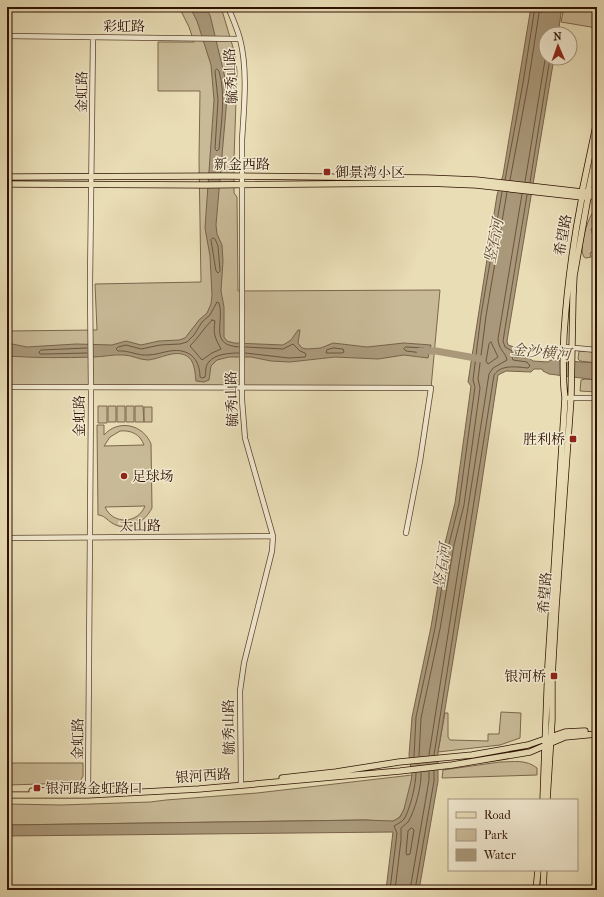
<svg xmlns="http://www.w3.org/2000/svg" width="604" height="897" font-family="'IM FELL French Canon','Noto Serif SC',serif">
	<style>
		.green { fill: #c9ba97; stroke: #7c664c; fill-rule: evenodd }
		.water { fill: #a99879; stroke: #786249 }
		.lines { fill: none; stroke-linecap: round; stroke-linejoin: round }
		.shore { stroke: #6c543e; stroke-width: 1 }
		.river { stroke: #a99879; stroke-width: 7 }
		.minor-casing { stroke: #5d442f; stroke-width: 6 }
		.major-casing { stroke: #2e1102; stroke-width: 7 }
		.minor { stroke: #f1e9d0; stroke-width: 4.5 }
		.major { stroke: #e9ddb6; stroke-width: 5.5 }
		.poi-dot { fill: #8f2418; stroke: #f1e9d0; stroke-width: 1.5 }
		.labels { text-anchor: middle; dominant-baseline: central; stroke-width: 3; stroke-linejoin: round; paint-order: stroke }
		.street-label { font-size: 14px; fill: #2e1102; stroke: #f1e9d0 }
		.poi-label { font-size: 14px; fill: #2e1102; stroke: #f1e9d0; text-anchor: start }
		.water-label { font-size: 15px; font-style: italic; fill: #5f4732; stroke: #f1e9d0 }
	</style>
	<rect width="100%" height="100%" fill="#e9ddb6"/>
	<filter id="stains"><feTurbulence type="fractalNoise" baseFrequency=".005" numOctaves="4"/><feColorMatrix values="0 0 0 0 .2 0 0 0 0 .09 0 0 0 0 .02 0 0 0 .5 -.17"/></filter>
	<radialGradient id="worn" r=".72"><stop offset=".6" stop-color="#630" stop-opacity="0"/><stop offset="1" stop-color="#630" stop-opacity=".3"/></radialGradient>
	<!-- green -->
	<path class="green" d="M179,7H221L235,54L237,71L234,159V193L237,197L238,291L440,290L431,388L7,387V331L97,330L95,284L201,282L199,160L200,91H158V42H194L189,27Z
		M564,7H597V28L561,22Z
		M595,209L597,214L592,221L593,228L591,229L597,250L590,253L591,257L586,258L584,257C578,248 588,217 595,209Z
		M579,351L597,352V363L580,361L578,359Z
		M585,379L597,380V392L580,391L581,380Z
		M98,406H107V423H98Z
		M108,406H116V422H108Z
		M117,406H125V422H117Z
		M126,406H134V422H126Z
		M135,406H143L144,422H135Z
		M144,407H152V422H144Z
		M97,425H104V435C118,419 143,424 151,444L152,508C145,522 127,533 112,523C107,520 104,515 98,515ZM120,431C131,430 140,434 144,445L104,446L110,437ZM145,506C138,524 113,525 105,507Z
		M501,712L521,713L520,738L500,745L438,752L445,713H448V737L450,740L488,741V734H499Z
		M500,762C513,762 526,759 537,768V775L442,778L443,770Z
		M7,763H83V776L79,783H74L7,785Z
		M412,775C411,787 406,817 394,821C387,823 372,820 365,820L7,825V804L61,805L150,802L166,800L257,793Z"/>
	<!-- water -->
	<path class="water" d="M190,7H204L210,15L226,82L227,98L216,225L217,234L222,245L223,261L221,291L224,307V337L227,341L234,343L283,345L291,340L298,330H300L298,343L302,348L307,349L321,348L333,343L367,347L404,343L431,345L428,358L404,355L378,359L335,357L290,362L271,361L251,357H229L217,360L211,366L209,380L204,382L196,381C195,373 195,361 187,356C175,349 160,359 148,360C140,360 131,355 124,355C114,354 103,357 93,357C64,358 36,358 7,356V343L27,347L76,344L112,345L126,341L141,345L159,341L179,340L185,338L199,320L207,313L211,304L212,295L210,256L205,228L214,100L211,65L197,21Z
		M531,7H562L558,34H546V58H554L507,341L508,345L514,347L521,348V351L516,353L515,357L529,358L533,361L548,362L551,360L597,363V380L549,374L543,371L542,369H534L531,372L506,371L498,375L479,501L438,752V781L419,890H386L393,832L7,836V825L365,820L393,821L400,817L404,809L411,781L412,775L409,755L412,717L431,627L445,543L455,503L471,386L468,382L497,195L503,175Z"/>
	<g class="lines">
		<!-- shore -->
		<path class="shore" d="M217,69L219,71C226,96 221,123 219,149L217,151L215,149L218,100L215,71Z
			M505,180L523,83L535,7
			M510,180L528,84L540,7
			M525,182L546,54
			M530,182L550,58
			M213,238L215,239L218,246L220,271L218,273L216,271L211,240Z
			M212,320L215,321C213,334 215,338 221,349L212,353L202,360L190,346C198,338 204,328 212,320Z
			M491,342L498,357L488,364L486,361L489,344Z
			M239,347C208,345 225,323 219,303L217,302L210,315L202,322L194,335L187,342L180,344L160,345L141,349L126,345L118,347L116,349L118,351C128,350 138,356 148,355C156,355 163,352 170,351C188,348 200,358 200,377L202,378L205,377C206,373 205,367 208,363C214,354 229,353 239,353
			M245,347L283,349L293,344L300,351L305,353L306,355L305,357L289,358L245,353
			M406,347L424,348L425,352L423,353L406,351L404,349Z
			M87,348L41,350L39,352L40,354H46L87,353
			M334,348L343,349L344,352L342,353H326L327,350Z
			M429,755L489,374L493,368L507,360C505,351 499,351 498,339L522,194
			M434,755L494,375C501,364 517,367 528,368L530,366L527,362L513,360L512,357V351L505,347L503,341L527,195
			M419,756L421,718L440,629L454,545L464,505L480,388L478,379L486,316L507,192
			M414,757L416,717L435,628L449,544L459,504L475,387L473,380L481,315L502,192
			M412,828L414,830L410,854L407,855L406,853L408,831Z
			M390,890L397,833L394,826C397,824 402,822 404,819C410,810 416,784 416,773
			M395,890L401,840V828C403,826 406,824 408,822C415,811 422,785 421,772
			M410,890L429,780V771
			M415,890L434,781V771"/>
		<!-- river -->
		<path class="river" d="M420,351H436L481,359"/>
		<!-- minor casing -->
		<g class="minor-casing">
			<path id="minor" d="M228,7C232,17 237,28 240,39C248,70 244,108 242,140V400L245,438L273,536L272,551L244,663L240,691L241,785
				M7,36L240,39
				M564,347L597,350
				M7,387L431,388L420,461L406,533
				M568,398H597
				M7,538L273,536
				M88,793L91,395L90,283L93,37
				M536,888L597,889"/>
		</g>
		<!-- major casing -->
		<g class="major-casing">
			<path id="major" d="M7,177L224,176L427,178L476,180L582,192H588L597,190
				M7,184L206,185L427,183L476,185L582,197H588L597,194
				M582,192L597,121
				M588,192L597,151
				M282,778L336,772L399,762L472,755L528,745L565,732L585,731
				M32,791L126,789
				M7,795H88L199,789L400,771L452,765L530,752L565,737L597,734
				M543,800L548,665L565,398C562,376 563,355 564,334C567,287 573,243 582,197
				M547,800L552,720V677L556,607L571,398L573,296L574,276L588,197
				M536,890L538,870
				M543,890L544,870"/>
		</g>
		<!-- minor -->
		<use href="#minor" class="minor"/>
		<!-- major -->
		<use href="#major" class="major"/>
	</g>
	<!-- markers -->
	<g class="poi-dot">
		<rect x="323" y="168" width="8" height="8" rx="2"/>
		<rect x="569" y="435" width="8" height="8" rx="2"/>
		<circle cx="124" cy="476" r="4"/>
		<rect x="550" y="672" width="8" height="8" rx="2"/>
		<rect x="33" y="784" width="8" height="8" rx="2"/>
	</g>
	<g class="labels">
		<!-- street labels -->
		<g class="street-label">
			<text x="124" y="26">彩虹路</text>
			<text transform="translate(231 76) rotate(-93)">毓秀山路</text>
			<text transform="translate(82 92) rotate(-89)">金虹路</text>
			<text x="242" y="164">新金西路</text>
			<text transform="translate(563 235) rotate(-80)">希望路</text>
			<text transform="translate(232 399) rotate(-92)">毓秀山路</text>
			<text transform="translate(79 416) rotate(-90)">金虹路</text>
			<text transform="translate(140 526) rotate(-1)">太山路</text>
			<text transform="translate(545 593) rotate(-86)">希望路</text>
			<text transform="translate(229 727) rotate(-91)">毓秀山路</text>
			<text transform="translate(78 739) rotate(-89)">金虹路</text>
			<text transform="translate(203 776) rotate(-4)">银河西路</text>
		</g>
		<!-- poi labels -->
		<g class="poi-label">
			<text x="335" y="172">御景湾小区</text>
			<text x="565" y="439" text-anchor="end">胜利桥</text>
			<text x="132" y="476">足球场</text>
			<text x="546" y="676" text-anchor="end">银河桥</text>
			<text x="45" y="788">银河路金虹路口</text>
		</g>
		<!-- water labels -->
		<g class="water-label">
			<text transform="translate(494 241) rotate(-79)">竖石河</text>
			<text transform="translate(541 352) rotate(5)">金沙横河</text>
			<text transform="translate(442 566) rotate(-81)">竖石河</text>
		</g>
	</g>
	<!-- margin -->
	<rect width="604" height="897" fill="none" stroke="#e9ddb6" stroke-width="24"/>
	<rect x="8" y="8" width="588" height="881" fill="none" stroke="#2e1102" stroke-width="2"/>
	<rect x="12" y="12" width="580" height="873" fill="none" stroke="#2e1102"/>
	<!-- legend -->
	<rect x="448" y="799" width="130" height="72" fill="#f1e9d0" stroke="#a3937e"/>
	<rect x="456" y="812" width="20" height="6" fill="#e9ddb6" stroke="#a3937e"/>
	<text x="484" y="819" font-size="12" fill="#2e1102">Road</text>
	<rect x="456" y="829" width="20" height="12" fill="#c9ba97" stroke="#a3937e"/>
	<text x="484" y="839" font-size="12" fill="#2e1102">Park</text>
	<rect x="456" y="849" width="20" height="12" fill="#a99879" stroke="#a3937e"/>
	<text x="484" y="859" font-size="12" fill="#2e1102">Water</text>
	<!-- north arrow -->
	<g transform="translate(558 46) rotate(358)"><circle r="19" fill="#f1e9d0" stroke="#a3937e"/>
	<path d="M0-3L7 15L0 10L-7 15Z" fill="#8f2418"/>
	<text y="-6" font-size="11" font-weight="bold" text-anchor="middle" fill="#2e1102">N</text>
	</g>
	<rect width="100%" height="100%" filter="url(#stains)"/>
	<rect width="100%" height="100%" fill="url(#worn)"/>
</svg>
